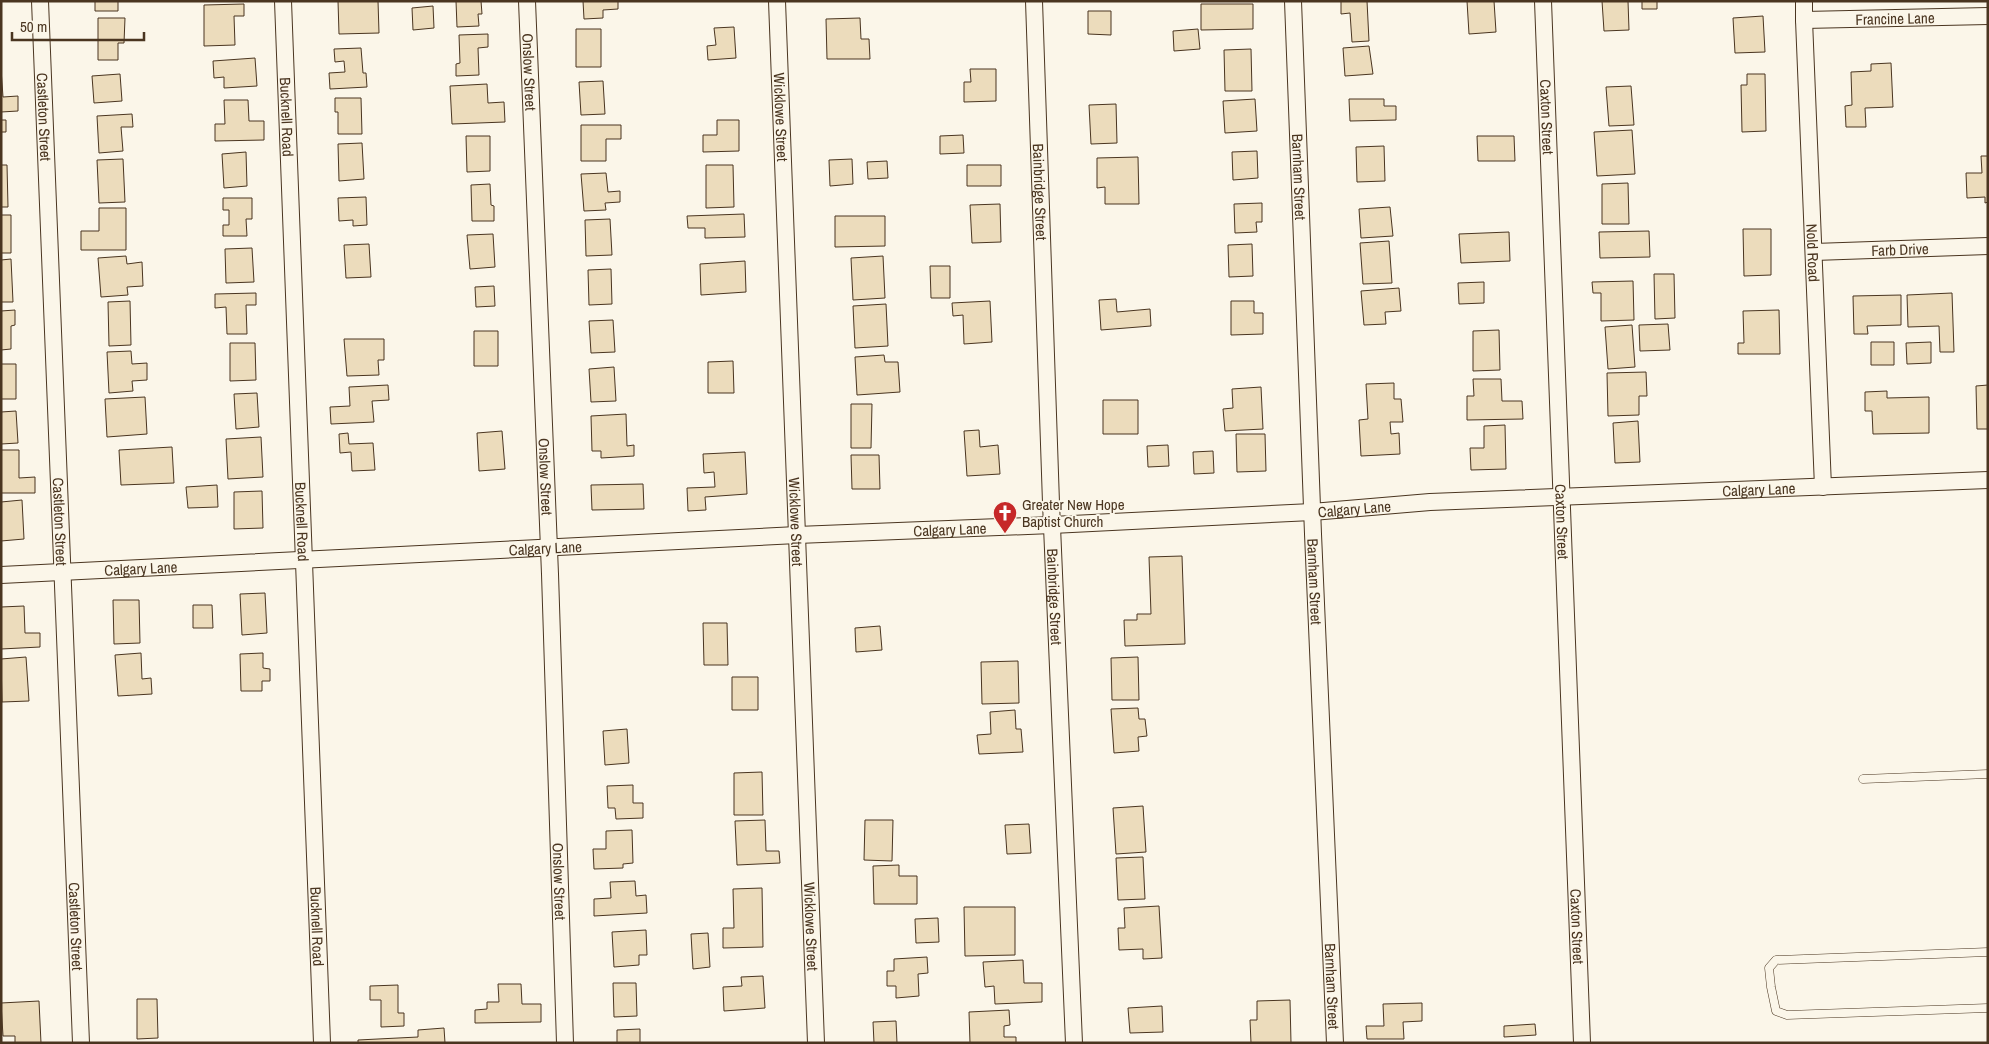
<svg xmlns="http://www.w3.org/2000/svg" width="1989" height="1044" font-family="'Archivo Narrow',sans-serif">
	<style>
		.building { fill: #ecdcbc; stroke: #4a3520 }
		.lines { fill: none; stroke-linecap: round; stroke-linejoin: round }
		.lane-casing { stroke: #4a3520; stroke-width: 9 }
		.street-casing { stroke: #4a3520; stroke-width: 18 }
		.lane { stroke: #fbf6e9; stroke-width: 8 }
		.street { stroke: #fbf6e9; stroke-width: 16 }
		.labels { text-anchor: middle; dominant-baseline: central; stroke-width: 4; stroke-linejoin: round; paint-order: stroke }
		.street-label { font-size: 15px; fill: #4a3520; stroke: #fbf6e9 }
		.poi-label { font-size: 15px; fill: #4a3520; stroke: #fbf6e9; text-anchor: start }
	</style>
	<rect width="100%" height="100%" fill="#fbf6e9"/>
	<!-- building -->
	<path class="building" d="M95,1H118V11H95Z
		M338,1H378L379,33L339,34Z
		M456,1H481L482,14H478L479,26L457,27Z
		M583,1H618V9L603,10V18L584,19Z
		M1341,1H1367L1369,41L1352,42L1350,13L1341,14Z
		M1467,1H1494L1496,32L1469,34Z
		M1602,1H1628L1629,30L1604,31Z
		M1642,1H1657V9H1642Z
		M244,4V16H234L235,45L204,46V5Z
		M1201,4H1253V29L1201,30Z
		M433,6L434,28L413,30L412,8Z
		M1088,11H1111V35L1088,34Z
		M1763,16L1765,52L1735,53L1733,18Z
		M98,18H125L124,43H118V60H98Z
		M860,18L861,39H869L870,59H827L826,19Z
		M734,27L736,58L708,60L707,46L716,45L714,28Z
		M576,29H601V67H576Z
		M1198,29L1200,49L1174,51L1173,31Z
		M488,34V47L478,48L479,75L456,76V64L460,63L459,35Z
		M1369,46L1373,74L1345,76L1343,48Z
		M361,48L363,73H366L367,87L330,89L329,73L345,72L344,61L335,62L334,49Z
		M1251,49L1252,91H1225L1224,50Z
		M255,58L257,86L224,88V77L214,78L213,61Z
		M1891,63L1893,107L1865,108L1866,127H1846L1845,106L1852,105L1851,72L1871,71V64Z
		M1,69L3,97L18,96V111L1,112Z
		M970,69H996V101L964,102V82H971Z
		M120,74L122,101L94,103L92,76Z
		M1747,74H1765L1766,131L1742,132L1741,85H1747Z
		M603,81L605,114L581,115L579,82Z
		M487,84L488,103L504,102L505,122L452,124L450,86Z
		M1631,86L1634,125L1609,126L1606,87Z
		M335,98H361L362,134H338V112H335Z
		M1255,99L1257,131L1225,133L1223,101Z
		M1349,99H1384V106H1396V120L1350,121Z
		M224,100H248L249,121H264V140L215,141V124H225Z
		M1116,104L1117,143L1091,144L1089,105Z
		M132,114L133,127H121L123,151L99,153L97,116Z
		M1,120H6V132H1Z
		M717,120H739V151L703,152V135H717Z
		M581,125H621V139H606V161H581Z
		M1632,130L1635,174L1597,176L1594,132Z
		M963,135L964,153L940,154V136Z
		M466,136H490V171L467,172Z
		M1477,136H1514L1515,161H1478Z
		M362,143L364,179L339,181L338,144Z
		M1384,146L1385,181L1357,182L1356,147Z
		M1257,151L1258,178L1233,180L1232,152Z
		M246,152L247,186L224,188L222,154Z
		M1981,156H1988V202L1985,203V197L1967,198L1966,173H1982Z
		M1138,157L1139,204H1105V187L1097,188V158Z
		M123,159L125,202L99,203L97,160Z
		M852,159L853,184L830,186L829,160Z
		M887,161L888,178L868,179L867,162Z
		M1,165H7L8,207H1Z
		M706,165H733L734,207L706,208Z
		M967,165H1001V186H967Z
		M606,173L608,192L620,191V202L605,203L606,210L584,211L581,174Z
		M1628,183L1629,224H1602V184Z
		M490,184L491,205L494,206V221H472L471,185Z
		M366,197L367,225L353,226V220L339,221L338,198Z
		M223,198H252V219H246L247,236H223V225H229V210H223Z
		M1262,203V222H1256L1257,232L1235,233L1234,204Z
		M1000,204L1001,242L972,243L970,205Z
		M1390,207L1393,236L1361,238L1359,209Z
		M99,208H126V250H81V231H99Z
		M744,214L745,237L705,238V228H688L687,216Z
		M1,215H11V253H1Z
		M835,216H885V246L835,247Z
		M610,219L612,255L586,256L585,220Z
		M1743,229H1771V275L1744,276Z
		M1649,231L1650,257L1600,258L1599,232Z
		M1509,232L1510,261L1461,263L1459,234Z
		M493,234L495,267L470,269L467,235Z
		M1389,241L1392,283L1363,284L1360,243Z
		M369,244L371,277L346,278L344,245Z
		M1252,244L1253,276L1229,277L1228,245Z
		M252,248L254,282L226,283L225,249Z
		M126,256L127,264L142,262L143,286L127,287L128,295L101,297L98,258Z
		M883,256L885,298L853,300L851,258Z
		M11,259L13,302H1V260Z
		M745,261L746,292L701,295L700,264Z
		M930,266H950V298H931Z
		M611,269L612,304L589,305L588,270Z
		M1654,274H1674L1675,318L1655,319Z
		M1633,281L1634,320L1601,321V293H1593L1592,282Z
		M1484,282V303L1459,304L1458,283Z
		M494,286L495,306L476,307L475,287Z
		M1399,288L1401,311L1385,312L1386,324L1364,325L1361,291Z
		M256,293V305H246L247,334H227L226,307L215,308V294Z
		M1952,293L1954,352H1940L1939,326L1908,327L1907,295Z
		M1901,295V325L1867,326L1868,334H1854L1853,296Z
		M1116,299L1117,312L1150,309L1151,326L1101,330L1099,300Z
		M130,301L131,345L109,346L108,302Z
		M990,301L992,342L964,344L963,315L953,316L952,303Z
		M1231,301H1254V313H1263V334L1231,335Z
		M886,304L888,346L855,348L853,306Z
		M15,310V325L11,326V349L1,350V311Z
		M1779,310L1780,354H1738V343H1744L1743,311Z
		M613,320L615,352L591,353L589,321Z
		M1668,324L1670,350L1640,351L1639,325Z
		M1632,325L1635,367L1608,369L1605,327Z
		M1499,330L1500,370L1473,371V331Z
		M474,331H498V366H474Z
		M344,339H384V360H378L379,375L347,376Z
		M1871,342H1894V365H1871Z
		M1931,342V363L1907,364L1906,343Z
		M230,343H255L256,380L230,381Z
		M131,351L132,364L147,363V380L132,381L133,391L109,393L107,352Z
		M884,355L885,362H898L900,392L857,395L855,357Z
		M733,361L734,393H708V362Z
		M1,364H16V399H1Z
		M614,367L616,401L591,402L589,369Z
		M1646,372L1647,396H1639V415L1608,416L1607,373Z
		M1473,379H1501L1502,401H1522L1523,419L1467,420V396H1474Z
		M1394,383V399H1401L1403,422H1390L1391,434L1399,433L1400,454L1361,456L1359,420L1368,419L1366,384Z
		M388,385L389,400L372,401L374,422L331,424L330,407L350,406L349,387Z
		M1988,385V429H1977L1976,386Z
		M1261,387L1263,429L1225,431L1223,409L1233,408L1232,389Z
		M1887,391V398L1929,397V433L1873,434L1872,411H1865V392Z
		M257,393L259,427L236,429L234,394Z
		M145,397L147,434L107,437L105,399Z
		M1103,400H1138V434H1103Z
		M851,404H872L871,448H851Z
		M16,411L18,443L1,444V412Z
		M626,414L627,446L634,445V456L601,458V451H592L591,416Z
		M1638,421L1640,462L1615,463L1613,423Z
		M1505,425L1506,469L1471,470L1470,448H1484V426Z
		M979,430L980,447L998,445L1000,474L967,476L964,431Z
		M502,431L505,469L479,471L477,433Z
		M348,433L349,444L373,443L375,470L352,471L351,452L340,453L339,434Z
		M1236,434H1265L1266,471L1237,472Z
		M261,437L263,477L228,479L226,439Z
		M1168,445L1169,466L1148,467L1147,446Z
		M172,447L174,483L121,485L119,450Z
		M1,450H19V478L35,477V493H1Z
		M1213,451L1214,473L1194,474L1193,452Z
		M745,452L747,494L705,497L706,510L688,511L687,488L715,487L714,472L704,473L703,454Z
		M851,455H879L880,489H852Z
		M643,484L644,509L592,510L591,485Z
		M217,485L218,507L188,508L186,487Z
		M262,491L263,528L234,529V492Z
		M22,500L24,539L1,541V502Z
		M1182,556L1185,644L1125,646L1124,620H1137V614H1151L1149,557Z
		M265,593L267,633L242,635L240,594Z
		M113,600H139L140,643L114,644Z
		M193,605H212L213,628H193Z
		M24,606L25,633H40V647L1,649V607Z
		M703,623H727L728,665H704Z
		M880,626L882,650L856,652L855,628Z
		M141,653L142,679L151,678L152,694L118,696L115,655Z
		M263,653V668L270,669V681H262V691H241L240,654Z
		M26,657L29,701L2,702L1,659Z
		M1138,657L1139,700H1112L1111,658Z
		M1018,661L1019,703L982,704L981,662Z
		M732,677H758V710H732Z
		M1138,708L1139,719H1145L1147,736L1138,737L1139,751L1114,753L1111,709Z
		M1015,710L1016,729H1021L1023,752L979,754L977,735L991,734L990,712Z
		M627,729L629,763L605,765L603,731Z
		M762,772L763,815H734V773Z
		M633,785V803H643V818L616,819L615,808H608L607,786Z
		M1143,806L1146,852L1116,854L1113,808Z
		M765,820L766,851H779L780,863L737,865L735,821Z
		M865,820H893L892,861L864,860Z
		M1029,824L1031,853L1007,854L1005,825Z
		M632,830L633,863L623,864V868L594,869L593,849H606V831Z
		M1143,857L1145,899L1118,900L1116,858Z
		M899,865V876H917V904H874L873,866Z
		M635,881L636,896L646,895L647,913L594,916V899L611,898L610,882Z
		M762,888L763,947L723,948V928H734L733,889Z
		M1159,906L1162,958L1143,959V949L1119,950L1118,928H1125L1124,908Z
		M964,907H1015V955L965,956Z
		M938,918L939,942L916,943L915,919Z
		M646,930L647,955H639V965L614,967L612,932Z
		M708,933L710,967L693,969L691,934Z
		M927,957L928,973L918,974L919,996L896,998V986H887V971H894V959Z
		M1023,960L1024,983H1042V1002L995,1004L994,986L985,987L983,962Z
		M763,976L765,1008L724,1011L723,987L742,986L741,977Z
		M613,983H636L637,1016L614,1017Z
		M498,984H521L522,1004H541V1022L475,1023V1010L487,1009V1002H499Z
		M398,985V1013H404V1026L381,1027V1000H370V986Z
		M137,999H157L158,1038L137,1039Z
		M1290,1000L1291,1043H1251L1250,1020H1257V1001Z
		M39,1001L41,1043H15V1036H3L1,1003Z
		M1422,1003V1021L1403,1022L1404,1039H1367L1366,1026H1384L1383,1004Z
		M1162,1006L1163,1032L1130,1033L1128,1008Z
		M1009,1010L1010,1025L1004,1026V1037H1016V1043H970L969,1012Z
		M896,1021L897,1043H874L873,1022Z
		M1535,1024L1536,1035L1504,1037V1026Z
		M444,1028L445,1043H358V1040L418,1037V1030Z
		M640,1029V1043H617V1030Z"/>
	<g class="lines">
		<!-- lane casing -->
		<g class="lane-casing">
			<path id="lane" d="M1863,779L1988,774
				M1988,952L1776,960L1769,968L1771,987L1776,1011L1787,1015L1988,1008"/>
		</g>
		<!-- street casing -->
		<g class="street-casing">
			<g id="street">
				<path id="s1" d="M40,1L81,1043"/>
				<path id="s2" d="M283,1L322,1043"/>
				<path id="s3" d="M527,1L550,574L565,1043"/>
				<path id="s4" d="M777,1L816,1043"/>
				<path id="s5" d="M1034,1L1051,503L1074,1043"/>
				<path id="s6" d="M1293,1L1313,534L1335,1043"/>
				<path id="s7" d="M1543,1L1582,1043"/>
				<path id="s8" d="M1804,1V20L1823,487"/>
				<path id="s9" d="M1804,20L1988,16"/>
				<path id="s10" d="M1814,252L1988,246"/>
				<path id="s11" d="M1,575L797,535L1052,525L1312,512L1430,502L1988,480"/>
			</g>
		</g>
		<!-- lane -->
		<use href="#lane" class="lane"/>
		<!-- street -->
		<use href="#street" class="street"/>
	</g>
	<!-- icons -->
	<defs>
		<g id="church-pin" transform="scale(1.25)"><path d="M0 17L-7.5 6A9.5 9.5 0 1 1 7.5 6Z" fill="#c62828" stroke="#fbf6e9"/><path d="M-1.2-6h2.4v3.5h3.3v2.4h-3.3V6h-2.4V-.1h-3.3v-2.4h3.3Z" fill="#fff"/></g>
	</defs>
	<g fill-rule="evenodd">
		<use href="#church-pin" x="1005" y="513"/>
	</g>
	<g class="labels">
		<!-- street labels -->
		<g class="street-label">
			<text stroke="none"><textPath href="#s9" startOffset="91">Francine Lane</textPath></text>
			<text stroke="none"><textPath href="#s3" startOffset="71">Onslow Street</textPath></text>
			<text stroke="none"><textPath href="#s1" startOffset="116">Castleton Street</textPath></text>
			<text stroke="none"><textPath href="#s2" startOffset="116">Bucknell Road</textPath></text>
			<text stroke="none"><textPath href="#s4" startOffset="116">Wicklowe Street</textPath></text>
			<text stroke="none"><textPath href="#s7" startOffset="116">Caxton Street</textPath></text>
			<text stroke="none"><textPath href="#s6" startOffset="176">Barnham Street</textPath></text>
			<text stroke="none"><textPath href="#s5" startOffset="191">Bainbridge Street</textPath></text>
			<text stroke="none"><textPath href="#s10" startOffset="86">Farb Drive</textPath></text>
			<text stroke="none"><textPath href="#s8" startOffset="252">Nold Road</textPath></text>
			<text stroke="none"><textPath href="#s3" startOffset="476">Onslow Street</textPath></text>
			<text stroke="none"><textPath href="#s11" startOffset="1760">Calgary Lane</textPath></text>
			<text stroke="none"><textPath href="#s11" startOffset="1355">Calgary Lane</textPath></text>
			<text stroke="none"><textPath href="#s1" startOffset="521">Castleton Street</textPath></text>
			<text stroke="none"><textPath href="#s2" startOffset="521">Bucknell Road</textPath></text>
			<text stroke="none"><textPath href="#s4" startOffset="521">Wicklowe Street</textPath></text>
			<text stroke="none"><textPath href="#s7" startOffset="521">Caxton Street</textPath></text>
			<text stroke="none"><textPath href="#s11" startOffset="950">Calgary Lane</textPath></text>
			<text stroke="none"><textPath href="#s11" startOffset="545">Calgary Lane</textPath></text>
			<text stroke="none"><textPath href="#s11" startOffset="140">Calgary Lane</textPath></text>
			<text stroke="none"><textPath href="#s6" startOffset="581">Barnham Street</textPath></text>
			<text stroke="none"><textPath href="#s5" startOffset="596">Bainbridge Street</textPath></text>
			<text stroke="none"><textPath href="#s3" startOffset="881">Onslow Street</textPath></text>
			<text stroke="none"><textPath href="#s1" startOffset="926">Castleton Street</textPath></text>
			<text stroke="none"><textPath href="#s2" startOffset="926">Bucknell Road</textPath></text>
			<text stroke="none"><textPath href="#s4" startOffset="926">Wicklowe Street</textPath></text>
			<text stroke="none"><textPath href="#s7" startOffset="926">Caxton Street</textPath></text>
			<text stroke="none"><textPath href="#s6" startOffset="986">Barnham Street</textPath></text>
		</g>
		<!-- poi labels -->
		<g class="poi-label">
			<text x="1022" y="504">Greater New Hope<tspan x="1022" dy="17">Baptist Church</tspan></text>
		</g>
	</g>
	<!-- border -->
	<rect width="1989" height="1044" fill="none" stroke="#4a3520" stroke-width="5"/>
	<!-- scale -->
	<path d="M12 32v8h132v-8" fill="none" stroke="#4a3520" stroke-width="2.5"/>
	<text x="20" y="32" font-size="15" fill="#4a3520" stroke="#fbf6e9" stroke-width="4" paint-order="stroke">50 m</text>
</svg>
